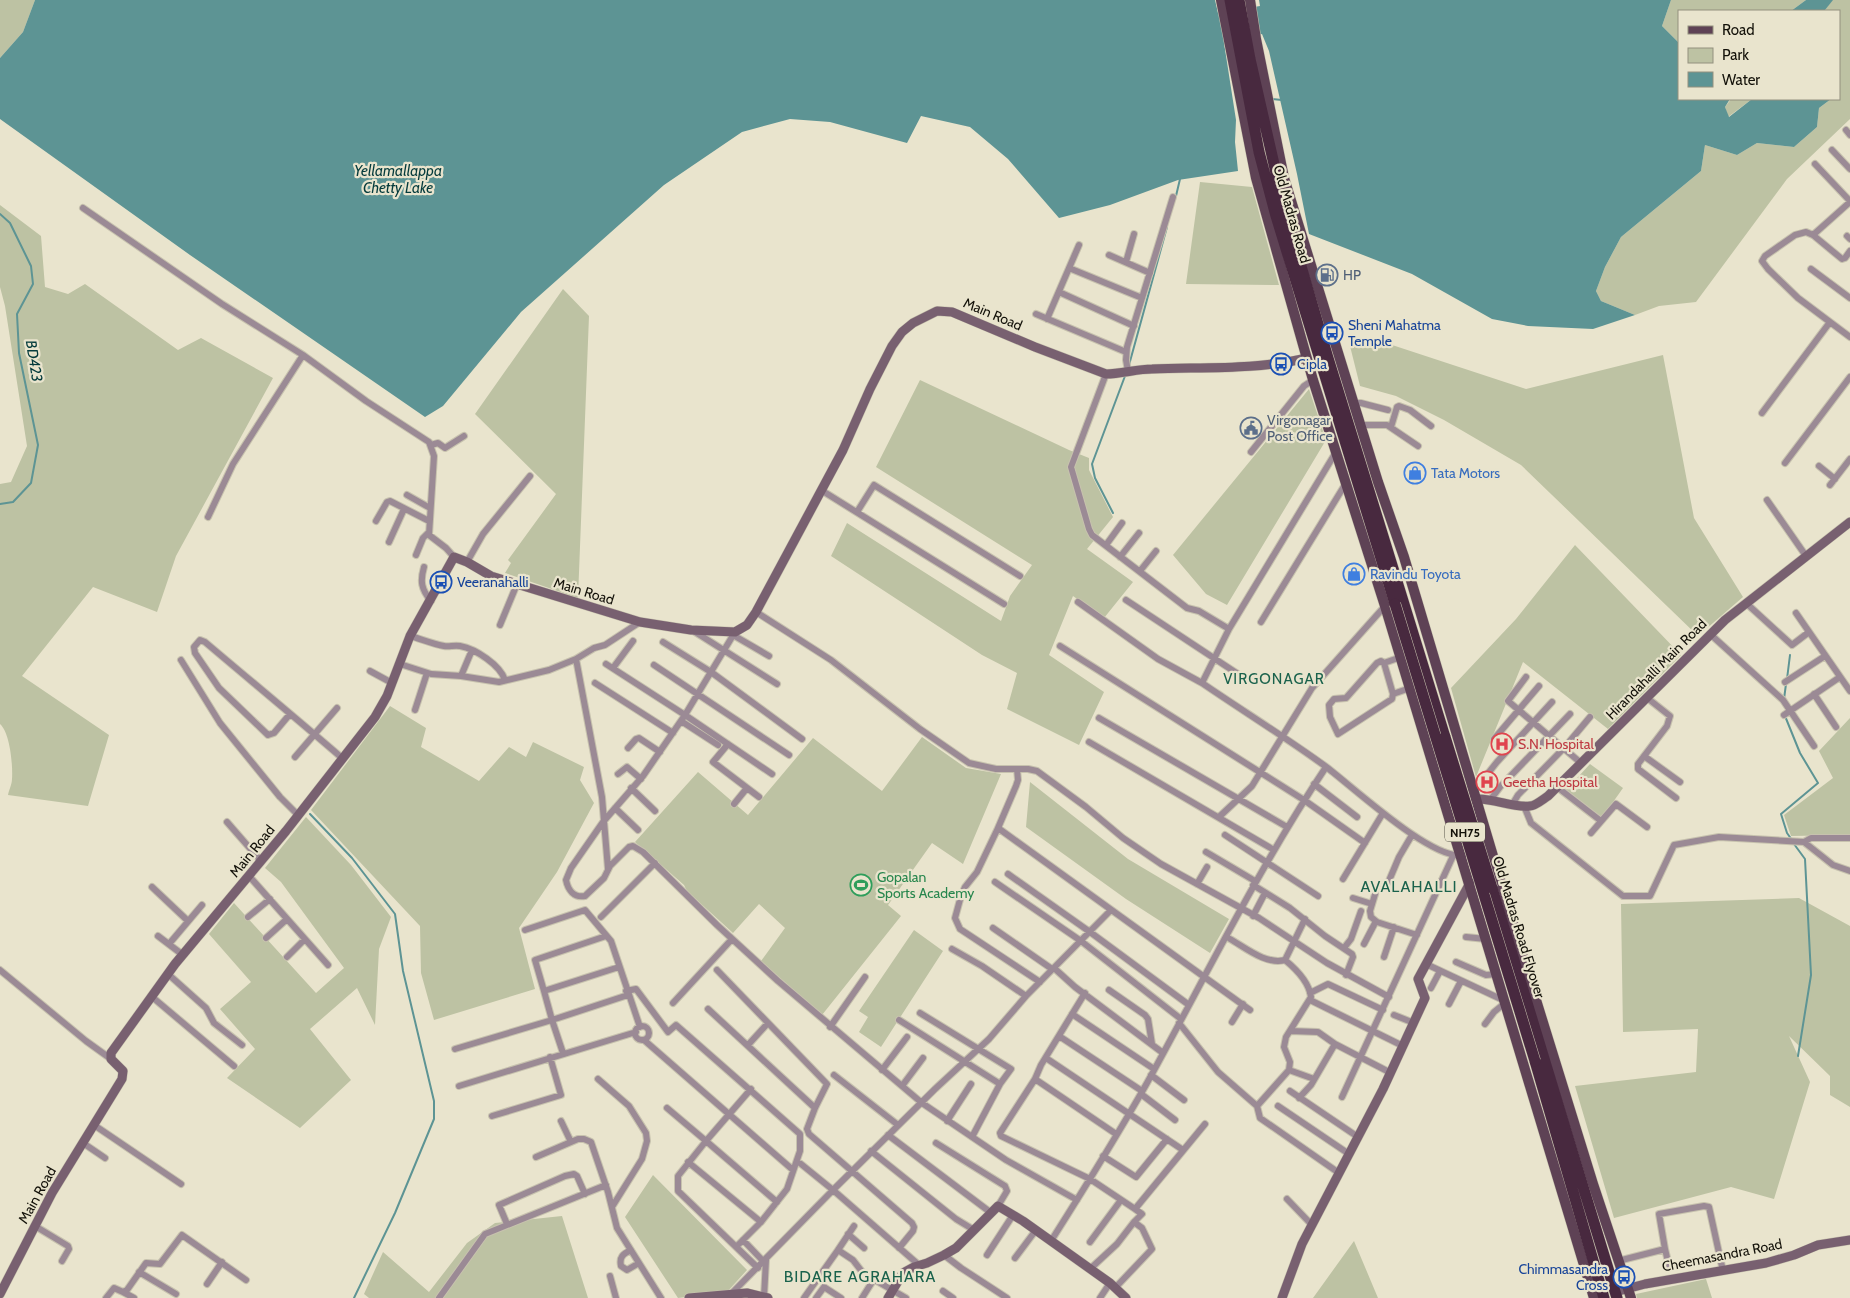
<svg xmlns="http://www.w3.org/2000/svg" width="1850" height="1298" font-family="Cabin,sans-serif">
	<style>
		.green { fill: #bdc2a3 }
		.water { fill: #5d9494 }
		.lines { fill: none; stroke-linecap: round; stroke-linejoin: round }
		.stream { stroke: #5d9494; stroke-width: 2 }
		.street-casing { stroke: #c7c2ae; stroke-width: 8 }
		.secondary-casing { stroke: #c7c2ae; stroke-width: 10 }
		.primary-casing { stroke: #c7c2ae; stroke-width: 11 }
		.highway-casing { stroke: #c7c2ae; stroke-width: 12 }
		.street { stroke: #9b8a95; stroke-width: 6 }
		.secondary { stroke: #786070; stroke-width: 9 }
		.primary { stroke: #5e4255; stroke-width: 10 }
		.highway { stroke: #48293f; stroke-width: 11 }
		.highway-bridge-casing { stroke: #c7c2ae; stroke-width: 12; stroke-linecap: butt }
		.highway-bridge { stroke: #48293f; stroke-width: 11 }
		.labels { text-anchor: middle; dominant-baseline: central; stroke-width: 4.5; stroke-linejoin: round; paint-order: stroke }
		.shield { fill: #e9e4cd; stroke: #535044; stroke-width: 1 }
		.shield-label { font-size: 12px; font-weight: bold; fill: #131109 }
		.street-label { font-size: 14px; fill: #131109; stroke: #e9e4cd }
		.service-label { font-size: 14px; fill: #4e5e75; stroke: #e9e4cd; text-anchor: start }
		.transit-label { font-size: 14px; fill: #164399; stroke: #e9e4cd; text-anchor: start }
		.shop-label { font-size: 14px; fill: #366cbe; stroke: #e9e4cd; text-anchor: start }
		.health-label { font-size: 14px; fill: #be3a42; stroke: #e9e4cd; text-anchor: start }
		.leisure-label { font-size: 14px; fill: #27864d; stroke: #e9e4cd; text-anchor: start }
		.water-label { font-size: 15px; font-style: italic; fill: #043b3c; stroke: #e9e4cd }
		.neighbourhood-label { font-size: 15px; letter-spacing: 1px; fill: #1a624c; stroke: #e9e4cd }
		.quarter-label { font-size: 16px; letter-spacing: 1px; fill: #1a624c; stroke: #e9e4cd }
	</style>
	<rect width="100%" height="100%" fill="#e9e4cd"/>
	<!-- green -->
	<path class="green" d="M0,0H35L23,32L0,58Z
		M1671,0H1806L1791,11H1679V43L1662,26Z
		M1832,0H1850V119L1787,179L1696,302L1659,306L1635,315L1601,301L1596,291L1605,267L1621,237L1701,171L1705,145L1737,155L1757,143L1794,147L1817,127L1819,108L1831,99H1839V11H1822L1825,10Z
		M1731,99H1752L1728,117L1725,107Z
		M1200,182L1252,187L1279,285L1186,284Z
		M0,205L41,236L45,287L68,294L85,284L178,350L201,338L273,378L176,556L157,612L93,587L22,676L109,735L88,806L8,795C9,790 12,784 12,779C13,765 10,733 0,724V484L11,482L27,446L5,306L0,287Z
		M563,289L589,316L578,598L505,573L511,563L508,560L556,494L475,414Z
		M1349,342H1383L1526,389L1663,355L1694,518L1743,597L1698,636L1521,465L1444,420L1396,396L1360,386Z
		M920,380L1069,450L1089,458V470L1113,517L1087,549L1133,582L1104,618L1073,596L1049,655L1104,692L1079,745L1007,709L1017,673L982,655L831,556L847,523L1001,621L1010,596L1032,565L876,467Z
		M1309,389L1326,440L1227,605L1206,594L1173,555Z
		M1575,545L1681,655L1608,729L1523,662L1476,777L1451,688L1516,619Z
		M390,706L426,728L421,747L479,781L509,747L526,757L533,742L584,767L580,780L594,803L557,872L519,928L535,989L434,1020L421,973L420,926L311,810Z
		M1850,718V835L1791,836L1784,815L1833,778L1819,751Z
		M922,737L966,768L1001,774L963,864L932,843L888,905L901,916L822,1015L761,961L785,928L759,904L733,933L687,891L684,885L635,842L698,772L748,815L813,738L882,791Z
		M1590,764L1623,788L1601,819L1566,790Z
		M1030,782L1128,859L1229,919L1210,953L1126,899L1026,827Z
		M306,817L351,865L391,917L379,949L375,1025L357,988L310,1029L351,1080L300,1128L227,1078L255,1049L220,1009L251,982L209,934L234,903L316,993L344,968L281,882L265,868Z
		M1799,898L1850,926V1107L1830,1095V1076L1789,1036L1810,1082L1774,1199L1731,1187L1614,1218L1575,1086L1696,1072L1698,1029L1623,1032L1621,904Z
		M914,930L943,951L881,1047L859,1032L868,1017L859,1011Z
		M653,1175L747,1270L727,1292L678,1298L625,1217Z
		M562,1216L588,1298H369L364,1294L383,1252L429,1292L467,1243L495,1223Z
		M1354,1241L1378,1298H1313Z
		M1706,1279L1712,1298H1637L1636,1294Z"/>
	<!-- water -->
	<path class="water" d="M35,0H1215L1218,13L1260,6L1259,0H1671L1662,26L1679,43V99H1730L1725,107L1729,117L1752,99H1831L1819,108L1817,127L1794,147L1757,143L1737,155L1705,145L1701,171L1621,237L1605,267L1596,291L1601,301L1635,315L1593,329L1528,326L1492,319L1412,274L1309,234L1297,174L1269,51L1262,34L1224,43L1236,120L1235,142L1238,171L1178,180L1110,205L1059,218L1008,159L970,127L921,116L907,143L830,122L790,119L742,132L664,185L521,312L443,406L425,417L190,255L0,119V58L23,32Z
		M1806,0H1833L1825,10L1821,11H1791Z"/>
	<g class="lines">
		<!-- stream -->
		<path class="stream" d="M1272,99L1282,100
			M1176,196L1180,179
			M0,214L10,223L31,266L33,284L17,314L19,353L38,445L31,483L13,502L0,504
			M1129,365L1167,227
			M1113,513L1095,478L1092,464L1125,376
			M1787,679L1790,655
			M1784,699L1786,684
			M1785,716L1800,753L1818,783L1781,814L1787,833L1792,840
			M310,814L352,858L395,914L403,971L434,1101V1119L395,1213L354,1298
			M1794,844L1805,859L1811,975L1798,1056"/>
		<!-- street casing -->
		<g class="street-casing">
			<path id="street" d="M1846,130L1850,135
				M1832,150L1850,169
				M1815,164L1850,201
				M83,208L222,304L303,355L366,401L429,442L434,456L429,535L446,548L454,557
				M1813,235L1850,202
				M1847,236L1850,239
				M1850,251L1845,258L1842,259L1813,235L1806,232L1795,235L1765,256L1762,261L1768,269L1798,298L1850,337
				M1109,255L1150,273
				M1126,262L1134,234
				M1069,268L1142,298
				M1811,269L1850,298
				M1059,292L1134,326
				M1036,314L1126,352
				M1047,319L1079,245
				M1128,371L1126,360L1127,347L1173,197
				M1106,374L1071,467L1089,529L1092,535L1187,608L1199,611L1229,629
				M1353,403H1361L1388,410
				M1762,413L1830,322
				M1360,425H1387L1418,446
				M1391,427L1397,407L1399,406L1410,410L1431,426
				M431,445L438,443L445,448L464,436
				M1251,452L1304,386L1313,380
				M1336,452L1229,629L1202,683C1243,711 1285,737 1325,766C1352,786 1432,861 1463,855
				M1785,463L1850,377
				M1819,466L1835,479
				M1830,485L1850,459
				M821,490L1004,604
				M407,495L430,508
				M1767,500L1806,556
				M857,512L874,485L1020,576
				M208,517L233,464L303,355
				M376,521L387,502L390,501L429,521
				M389,542L404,509
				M1106,545L1122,523
				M416,555L423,538L428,533
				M1120,557L1139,533
				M467,562L483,534L530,476
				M424,567C420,581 421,589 431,601
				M1140,571L1156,551
				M1126,600L1244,678
				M1078,602L1158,659L1202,683
				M1746,603L1792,645L1809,632
				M756,612L831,660L920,729L969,763L996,769H1028L1037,771L1086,807L1123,838L1161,864L1259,918L1327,963L1389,997
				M1796,613L1850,691
				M1261,622L1346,483
				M500,625L517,584
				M692,630L777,684
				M735,632L685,715L643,776L603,822L571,868L566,880C568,890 574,898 585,896L604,878L610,866L629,847L633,846L643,852L717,925L778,981L922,1103L1006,1160L1077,1200
				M1710,634L1783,700L1814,746
				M733,635L769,656
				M410,636C421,639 433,644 444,646C449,647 454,645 460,646C476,649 500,665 505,680
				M663,642L711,672L802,739
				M1060,646L1304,800L1365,843
				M576,659L602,797L608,869
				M181,660L220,723L280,797L298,815
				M1381,661L1384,663L1393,694L1392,699L1338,734L1330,717L1329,705L1334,699L1346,698L1377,663Z
				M1384,663L1401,657
				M400,664L431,674L461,676L472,650
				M606,664L685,715L772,774
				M654,665L789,755
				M613,668L633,641
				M370,671L392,683
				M461,676L499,682L549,670L576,659L594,648L605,645L640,622
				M1526,677L1508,701L1581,763
				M1785,682L1825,656
				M595,683L673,733
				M1393,694L1410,688
				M1814,694L1836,727
				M1646,697L1670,716L1667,726L1638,764V769L1676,798
				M415,710L427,673
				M290,714L274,733L268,735L219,688L195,653L194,647L200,640L205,642C251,681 297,719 342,758
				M1784,715L1840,677
				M1099,718L1287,827
				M681,721L718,745
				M1494,739L1539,686
				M1089,742L1274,850
				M728,744L713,762L759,797
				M628,748L636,739L639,738L660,752
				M1644,756L1680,782
				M295,757L337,708
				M1017,769L1018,780L1016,786L998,828L1250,1010
				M618,774L627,767L641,779
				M1314,784L1357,817
				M1557,787L1601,821
				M631,788L655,811
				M1474,791L1497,762L1552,702
				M1491,799L1500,787L1570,714
				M734,804L747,788
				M1512,805L1518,795L1564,748L1590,717
				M1524,806L1531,823L1623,896H1650L1674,845L1719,837L1804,842L1811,838H1850
				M615,808L638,830
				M1219,817L1252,786L1312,688L1385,606
				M227,822L261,861
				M999,826L977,872L965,887L961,896L955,918L960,929L1040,982
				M1591,833L1616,804L1647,827
				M1225,835L1318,896
				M1412,835L1399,857L1388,883L1376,891L1370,911L1371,917L1377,922L1417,935
				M1804,842L1833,865L1850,871
				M1206,852L1255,881
				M1008,874L1090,932L1189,1005
				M249,876L328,965
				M1343,879L1383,813
				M995,882L1081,941L1181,1019
				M1197,884L1207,867
				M1253,885L1290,908L1325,936L1352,954L1353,957L1346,975
				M152,887L188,921
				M1353,898L1372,904
				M1253,916L1265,893
				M248,917L270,899
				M601,917L655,863
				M993,928L1052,969
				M525,930L585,910L611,941L640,1027
				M158,936L183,955
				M606,936L535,960L544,991L619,967
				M1466,937L1486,939
				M266,938L287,919
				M1230,939C1246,948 1266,965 1285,960L1305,919
				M169,944L202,905
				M1364,944L1375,923L1377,922
				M1344,948L1351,939L1361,911
				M952,949L982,966L1026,996
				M287,957L305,939
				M1384,957L1394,927
				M1456,962L1486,975L1497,974
				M1426,964L1505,1001
				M1054,968L1075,987L1163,1053
				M0,970L86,1041L111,1059
				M717,970L827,1084L815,1108
				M168,974L206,1008L214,1023L242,1045
				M1431,988L1440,971
				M1109,990L1145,1015L1148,1019L1152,1044
				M626,991L636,989L668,1032L676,1025L800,1134V1151L787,1189L761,1222L736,1247
				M1085,993L1041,1065L1035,1079L1000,1133L1001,1136L1090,1179L1135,1209L1205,1124
				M1310,993L1328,984L1383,1010
				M151,996L234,1066
				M1310,1000L1403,1046
				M673,1003L732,939
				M1449,1004L1461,981
				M708,1009L815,1108L807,1129L809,1134L912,1223L914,1227L913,1231L899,1248
				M920,1013L1011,1069L1000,1084L972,1137
				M1072,1014L1154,1069
				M1394,1015L1414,1023
				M899,1020L1000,1084
				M1232,1022L1243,1004
				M1179,1023L1218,1072L1257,1106L1260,1118L1339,1173
				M1485,1024L1494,1012L1505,1003
				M635 1033a7 7 0 1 1 14 0a7 7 0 1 1-14 0Z
				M830,1027L865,977
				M1290,1031L1318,1032L1335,1044
				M1059,1036L1142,1091
				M644,1040L793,1170
				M748,1045L768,1023
				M455,1049L552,1020L544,991
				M563,1053L552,1020L628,995
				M1046,1058L1183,1150
				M882,1070L907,1037
				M1289,1070L1314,1079
				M834,1075L898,1125
				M1151,1075L1184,1100
				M598,1079L629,1106L646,1133L647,1141L642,1159L612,1207
				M1035,1079L1116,1134
				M459,1086L636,1032
				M902,1086L923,1058
				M751,1089L706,1141L777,1202
				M1290,1091L1358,1137
				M1141,1094L1175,1120
				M1342,1097L1453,856
				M1299,1098L1311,1085L1335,1044L1391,1073
				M1257,1106L1289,1070L1290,1062L1284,1047L1286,1037L1311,997C1309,982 1296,969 1285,960
				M1278,1106L1349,1154
				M667,1108L706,1141L678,1176V1191L758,1268
				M492,1116L561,1095L550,1057
				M561,1121L571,1142
				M947,1121L971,1084
				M94,1125L181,1184
				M888,1135L990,1212
				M83,1143L105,1158
				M936,1143L1005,1186L1007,1191L998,1206
				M871,1151L956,1219L974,1230
				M1103,1156L1136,1177L1167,1139
				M536,1157L578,1139H584L591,1142L608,1192L617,1228L661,1298
				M688,1162L761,1222
				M1287,1199L1312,1225
				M507,1224L499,1205L565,1176L574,1174L577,1176L585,1194
				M35,1226L68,1246L69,1249L62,1261
				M854,1226L838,1250L853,1260L863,1273L906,1298
				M848,1234L864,1248
				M743,1240L764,1262
				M1051,1241C1084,1189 1117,1136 1147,1083C1206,976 1258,869 1326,767
				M1090,1242L1121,1200
				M1665,1249L1669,1266
				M631,1250C623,1254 619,1257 621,1266L627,1270L639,1263
				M944,1255L961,1268L1007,1298
				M987,1255L1013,1215
				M1015,1258L1036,1230
				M1618,1261L1665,1249L1659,1214L1704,1206L1709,1207L1723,1271
				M919,1265L833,1190L935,1089L989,1039L1026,996L1110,911
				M1090,1269L1117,1244L1134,1222
				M139,1272L176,1294
				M610,1276L616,1298
				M207,1284L222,1262
				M1115,1288L1152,1249L1142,1228L1134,1222L1142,1214L1135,1209
				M943,1291L953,1298
				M123,1292L134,1298
				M731,1294L833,1190L801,1164
				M764,1297L766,1260
				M106,1298L114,1288L123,1292L127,1290L146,1263L160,1264L182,1235L246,1280
				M439,1298L485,1234L606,1185
				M804,1298L838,1250
				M816,1298L824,1287L841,1298
				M862,1298L874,1279
				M1100,1298L1110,1283"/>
		</g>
		<!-- secondary casing -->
		<g class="secondary-casing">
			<path id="secondary" d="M1476,799C1495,798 1511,808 1530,806C1535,806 1542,800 1548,796L1725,620L1850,522
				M1615,1292L1645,1284L1766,1263L1794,1255L1818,1245L1850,1240
				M0,1294L52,1193L122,1079L123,1071L111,1059V1053L175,964L286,831L375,717L387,696L410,636L454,557L467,562L491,576L640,622L691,630L735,632L747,625L756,612L843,450L870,389L892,346L902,332L913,323L937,311L952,312L1035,347L1106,374C1121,374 1137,369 1152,369C1203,367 1257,370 1307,358
				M689,1298L747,1293L768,1298
				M888,1298L903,1273L914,1267L927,1263L944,1255L956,1248L998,1206L1023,1221L1110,1283L1126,1298
				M1282,1298L1302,1244L1383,1089L1425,998L1418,979L1470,883"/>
		</g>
		<!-- primary casing -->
		<g class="primary-casing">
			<path id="primary" d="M1221,0L1256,178L1313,380L1385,606L1594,1298
				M1250,0L1256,39L1284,178L1378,482L1404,557L1532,987L1593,1184L1631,1298"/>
		</g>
		<!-- highway casing -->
		<g class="highway-casing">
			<path id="highway" d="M1230,0L1259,152L1276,216L1395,604
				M1239,0L1250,59L1284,208L1328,358L1445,737
				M1492,888L1617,1298
				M1535,1061L1604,1298"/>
		</g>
		<!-- street -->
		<use href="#street" class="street"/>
		<!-- secondary -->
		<use href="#secondary" class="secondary"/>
		<!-- primary -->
		<use href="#primary" class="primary"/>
		<!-- highway -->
		<use href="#highway" class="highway"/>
		<!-- highway-bridge casing -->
		<g class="highway-bridge-casing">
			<path id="highway-bridge" d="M1395,604L1535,1061
				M1445,737L1492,888"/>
		</g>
		<!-- highway-bridge -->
		<use href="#highway-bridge" class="highway-bridge"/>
	</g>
	<!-- icons -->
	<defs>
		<g id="fuel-ring" transform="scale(1.125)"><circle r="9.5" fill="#e9e4cd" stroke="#5c6f8a" stroke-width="1.5"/><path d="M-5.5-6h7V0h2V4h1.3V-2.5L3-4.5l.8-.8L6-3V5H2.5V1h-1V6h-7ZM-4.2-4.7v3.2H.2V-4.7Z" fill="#5c6f8a"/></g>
		<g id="bus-ring" transform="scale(1.125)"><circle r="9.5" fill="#e9e4cd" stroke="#1a4fb4" stroke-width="1.5"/><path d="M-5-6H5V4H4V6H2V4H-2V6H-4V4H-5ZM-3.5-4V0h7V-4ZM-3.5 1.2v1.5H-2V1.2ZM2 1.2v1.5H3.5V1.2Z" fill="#1a4fb4"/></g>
		<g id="civic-ring" transform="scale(1.125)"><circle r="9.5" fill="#e9e4cd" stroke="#5c6f8a" stroke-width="1.5"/><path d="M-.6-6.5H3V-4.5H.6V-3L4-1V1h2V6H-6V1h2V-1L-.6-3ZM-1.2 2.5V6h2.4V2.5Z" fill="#5c6f8a"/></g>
		<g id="shop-ring" transform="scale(1.125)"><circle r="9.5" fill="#e9e4cd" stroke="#3f7fe0" stroke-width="1.5"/><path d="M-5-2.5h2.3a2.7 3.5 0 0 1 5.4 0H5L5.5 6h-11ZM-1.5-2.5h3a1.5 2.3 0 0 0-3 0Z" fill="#3f7fe0"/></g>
		<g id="hospital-ring" transform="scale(1.125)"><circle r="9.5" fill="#e9e4cd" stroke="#e0444e" stroke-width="1.5"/><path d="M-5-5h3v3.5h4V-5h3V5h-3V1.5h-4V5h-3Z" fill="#e0444e"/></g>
		<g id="stadium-ring" transform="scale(1.125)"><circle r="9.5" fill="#e9e4cd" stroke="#2e9e5b" stroke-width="1.5"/><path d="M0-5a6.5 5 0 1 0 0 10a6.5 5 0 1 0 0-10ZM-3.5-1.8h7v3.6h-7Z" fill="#2e9e5b"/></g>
	</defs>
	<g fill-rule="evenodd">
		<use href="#fuel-ring" x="1327" y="275"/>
		<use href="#bus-ring" x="1332" y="333"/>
		<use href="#bus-ring" x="1281" y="364"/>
		<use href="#civic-ring" x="1251" y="428"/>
		<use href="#shop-ring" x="1415" y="473"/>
		<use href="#shop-ring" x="1354" y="574"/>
		<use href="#bus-ring" x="441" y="582"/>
		<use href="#hospital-ring" x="1502" y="744"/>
		<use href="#hospital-ring" x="1487" y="782"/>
		<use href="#stadium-ring" x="861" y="885"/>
		<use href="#bus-ring" x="1624" y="1277"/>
	</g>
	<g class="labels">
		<!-- shield labels -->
		<rect class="shield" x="1445" y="822.5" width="40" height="19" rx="4"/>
		<g class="shield-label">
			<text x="1465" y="832">NH75</text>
		</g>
		<!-- street labels -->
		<g class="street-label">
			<text transform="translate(1292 214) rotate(74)">Old Madras Road</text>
			<text transform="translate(993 314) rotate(23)">Main Road</text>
			<text transform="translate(584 591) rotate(17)">Main Road</text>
			<text transform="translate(1656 669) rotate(-45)">Hirandahalli Main Road</text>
			<text transform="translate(252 851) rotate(-51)">Main Road</text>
			<text transform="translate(1519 927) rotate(73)">Old Madras Road Flyover</text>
			<text transform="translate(37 1195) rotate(-61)">Main Road</text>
			<text transform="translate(1722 1255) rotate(-11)">Cheemasandra Road</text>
		</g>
		<!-- service labels -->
		<g class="service-label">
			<text x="1343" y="275">HP</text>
			<text x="1267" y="420">Virgonagar<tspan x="1267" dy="16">Post Office</tspan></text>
		</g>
		<!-- transit labels -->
		<g class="transit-label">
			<text x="1348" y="325">Sheni Mahatma<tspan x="1348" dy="16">Temple</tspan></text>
			<text x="1297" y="364">Cipla</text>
			<text x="457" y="582">Veeranahalli</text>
			<text x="1608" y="1269" text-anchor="end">Chimmasandra<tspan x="1608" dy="16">Cross</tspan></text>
		</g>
		<!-- shop labels -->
		<g class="shop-label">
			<text x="1431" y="473">Tata Motors</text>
			<text x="1370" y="574">Ravindu Toyota</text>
		</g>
		<!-- health labels -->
		<g class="health-label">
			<text x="1518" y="744">S.N. Hospital</text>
			<text x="1503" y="782">Geetha Hospital</text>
		</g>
		<!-- leisure labels -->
		<g class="leisure-label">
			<text x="877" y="877">Gopalan<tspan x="877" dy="16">Sports Academy</tspan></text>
		</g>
		<!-- water labels -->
		<g class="water-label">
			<text x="398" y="171">Yellamallappa<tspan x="398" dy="17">Chetty Lake</tspan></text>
			<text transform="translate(34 361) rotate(81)">BD423</text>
		</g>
		<!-- neighbourhood labels -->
		<g class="neighbourhood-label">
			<text x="1274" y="679">VIRGONAGAR</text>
		</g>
		<!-- quarter labels -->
		<g class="quarter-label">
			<text x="1409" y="886">AVALAHALLI</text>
			<text x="860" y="1276">BIDARE AGRAHARA</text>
		</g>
	</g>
	<!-- legend -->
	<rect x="1678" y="10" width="162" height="90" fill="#e9e4cd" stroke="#93907f"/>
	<rect x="1688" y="26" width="25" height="8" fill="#5e4255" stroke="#93907f"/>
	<text x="1722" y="35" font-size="15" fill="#131109">Road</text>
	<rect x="1688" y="48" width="25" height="15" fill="#bdc2a3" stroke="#93907f"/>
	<text x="1722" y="60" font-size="15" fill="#131109">Park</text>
	<rect x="1688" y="72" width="25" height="15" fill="#5d9494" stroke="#93907f"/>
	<text x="1722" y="85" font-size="15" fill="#131109">Water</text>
</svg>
